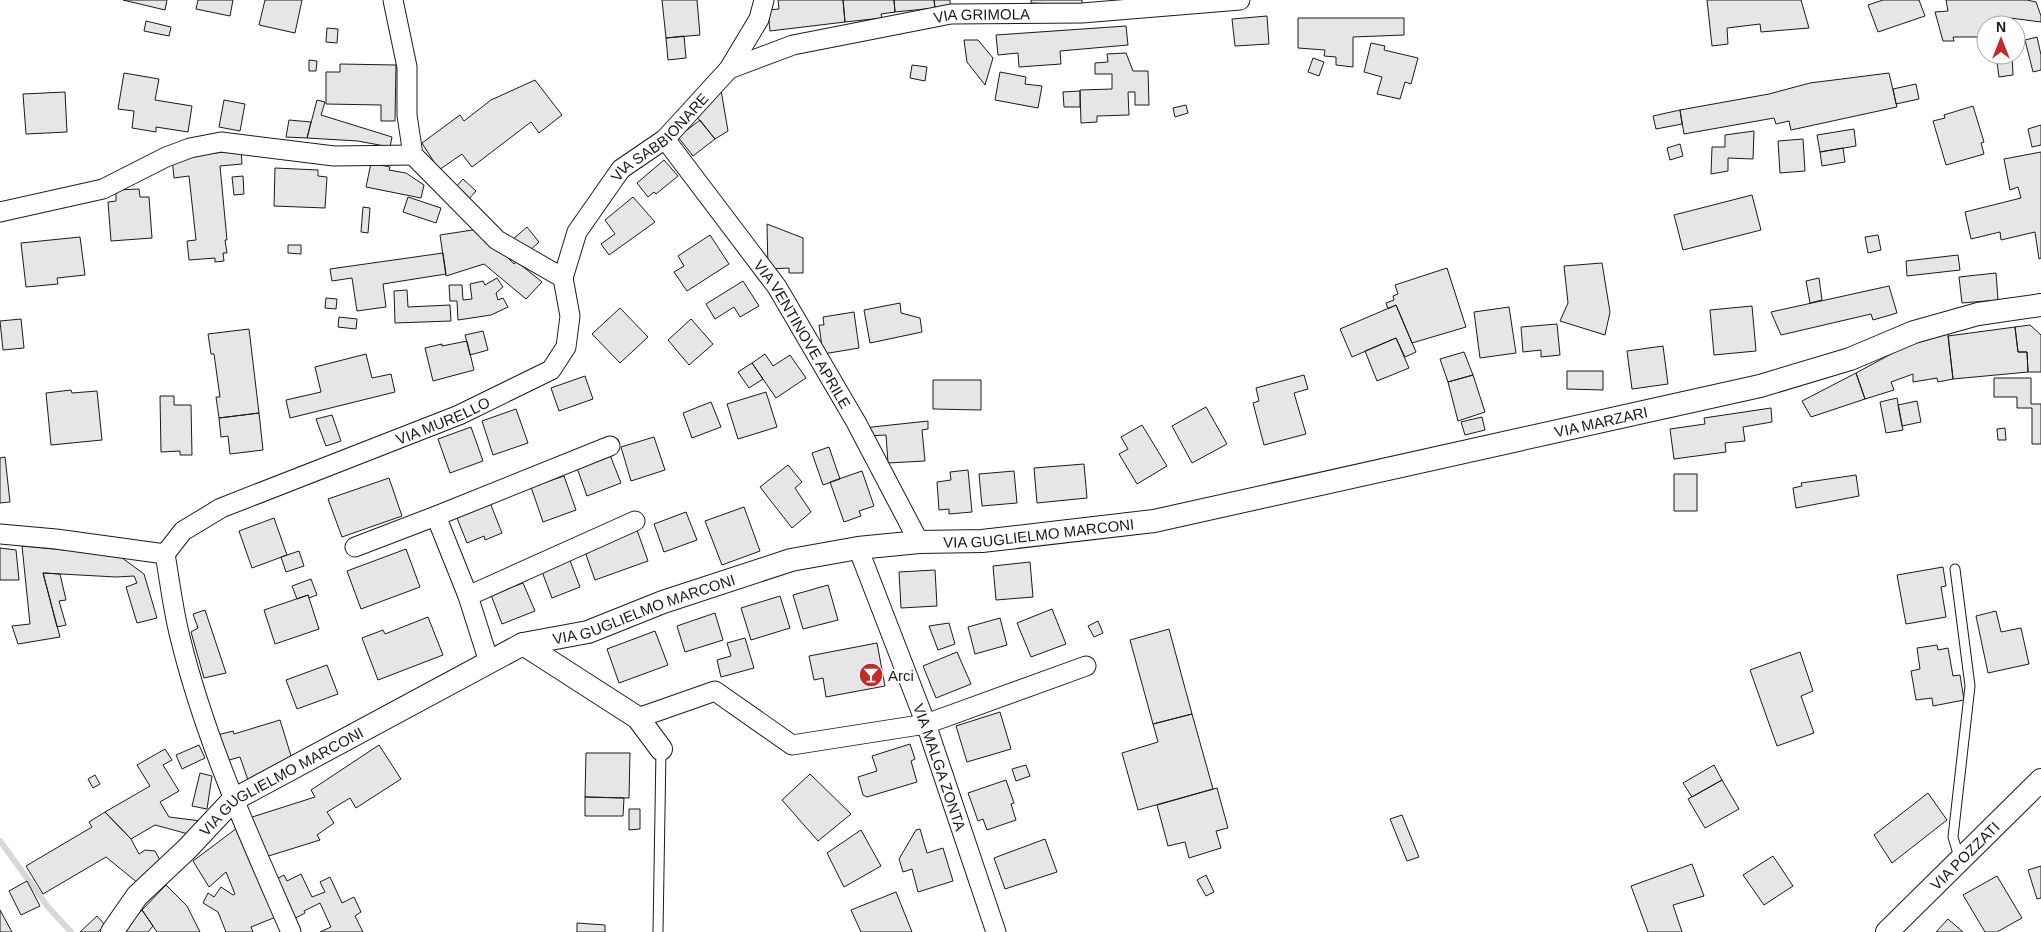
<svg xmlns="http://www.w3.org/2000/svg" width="2041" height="932" font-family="Arial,sans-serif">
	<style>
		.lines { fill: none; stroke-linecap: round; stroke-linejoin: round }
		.stream { stroke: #d7d7d7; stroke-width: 6 }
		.building { fill: #e6e6e6; stroke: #1a1a1a }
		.service-casing { stroke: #1a1a1a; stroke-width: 11 }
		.minor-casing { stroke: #1a1a1a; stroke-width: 21 }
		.tertiary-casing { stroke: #1a1a1a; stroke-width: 24 }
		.service { stroke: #fff; stroke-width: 9 }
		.minor { stroke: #fff; stroke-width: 19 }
		.tertiary { stroke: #fff; stroke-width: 22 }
		.labels { text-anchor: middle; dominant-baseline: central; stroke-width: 4; stroke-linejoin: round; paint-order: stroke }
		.street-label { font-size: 15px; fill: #1a1a1a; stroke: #fff }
		.poi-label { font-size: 15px; fill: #1a1a1a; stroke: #fff; text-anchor: start }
	</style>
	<rect width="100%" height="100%" fill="#fff"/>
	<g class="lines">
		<!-- stream -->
		<path class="stream" d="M0,841L48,907L71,932"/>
	</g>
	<!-- building -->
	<path class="building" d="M123,0H167L165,10Z
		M198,0H233L230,16L196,9Z
		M265,0H302L295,33L259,25Z
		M662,0H697L700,35L666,38Z
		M778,0H843L845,22L770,31L768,10L779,9Z
		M843,0H894L895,12L881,14L882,18L845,22Z
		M894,0H934L935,8L895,12Z
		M934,0H950L951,14L936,15Z
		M1031,0H1082V5L1031,3Z
		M1707,0H1801L1809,28L1761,32L1760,24L1727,28L1728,44L1712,46Z
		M1883,0H1919L1925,16L1878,32L1868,5Z
		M1946,0H2027L2036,2L2041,16V22L2010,18V25H1986V37H1953L1954,41H1943L1935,12L1948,11Z
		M1267,16L1269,44L1235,46L1232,19Z
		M1298,18H1404V35L1353,37V67L1336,65V57L1324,56L1325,50L1298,48Z
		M146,21L171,27L169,36L144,31Z
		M1126,26L1128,45L1060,51L1061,64L1019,67L1018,53L998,55L996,35Z
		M327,28L338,29L337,43L326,42Z
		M684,36L686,58L668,60L666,38Z
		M2037,37L2041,55V70L2033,72L2025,40Z
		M964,40H978L993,58L985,85L967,62Z
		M1371,43L1385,46L1384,50L1418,58L1411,84L1405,82L1400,99L1377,94L1382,77L1364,72Z
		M1126,53L1133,71H1148L1149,105H1135V92H1128L1129,115L1097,116V122L1081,123L1080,90L1112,89V74H1095V63L1108,62L1107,54Z
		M1996,55H2012L2013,75L1999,77Z
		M1313,58L1324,62L1319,76L1308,72Z
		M309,60L317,61L316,71H309Z
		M340,64L396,65L395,121H381V105L326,104V72H340Z
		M912,65L927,67L925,81L910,78Z
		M1000,72L1026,77L1025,84L1042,86L1038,108L995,100Z
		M124,73L159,79L155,100L192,106L188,132L156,127V132L132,128L134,111L118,109Z
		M1889,73L1897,107L1791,130L1789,121L1776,124L1774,118L1684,134L1680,110L1769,94L1810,83Z
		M535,80L562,115L539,133L531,122L472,167L462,154L439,170L422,143L460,115L464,121L491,100Z
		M1916,84L1919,99L1896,104L1893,89Z
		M721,90L728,131L715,139L696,116Z
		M1080,91V107H1064L1063,92Z
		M65,92L67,132L26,134L23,94Z
		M224,100L245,104L240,131L219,127Z
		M317,100L325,102L321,115L392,137L390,147L358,141L307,138Z
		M1186,105L1188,113L1175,117L1173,108Z
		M1973,106L1984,142L1981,143L1984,154L1946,165L1933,121L1945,118L1944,115Z
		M1680,110L1682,124L1656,129L1653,116Z
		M289,120L311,122L307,138L286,137Z
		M700,120L715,139L693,156L678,137Z
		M2041,125V145L2032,147L2028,129Z
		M1854,129L1856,146L1820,152L1817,135Z
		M1754,131L1753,159L1728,158V171L1711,174L1712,147H1725V135Z
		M1803,139L1805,171L1780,173L1778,141Z
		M1680,144L1683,156L1670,160L1667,148Z
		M1843,148L1845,162L1822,166L1820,152Z
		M241,150L242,164L220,166L227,240H225L227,253H223L224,261L215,262V258L189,260L187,241L196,240L189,176L174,178L172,158Z
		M2041,152V258L2039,259L2035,232L2001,240L2000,232L1971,239L1965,212L2021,198L2018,187L2010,190L2004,159Z
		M664,160L678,176L656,194L654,192L648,197L637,183Z
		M371,163L390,167L389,170L406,173L424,185L421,198L366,187Z
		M275,168L318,170V176L327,177L325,208L274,206Z
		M243,176L244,194L234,195L232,177Z
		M463,179L476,191L468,200L455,188Z
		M139,189L140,197H149L152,238L111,241L108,202L116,201V190Z
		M1752,195L1761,230L1683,250L1674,215Z
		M408,197L441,208L436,223L403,212Z
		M633,197L655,222L609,255L601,244L615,234L605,220Z
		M363,207L370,208L368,233L361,232Z
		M767,224L803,238V273H789V268L768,269Z
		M527,227L539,242L527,253L512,240Z
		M479,229L514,264L516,261L542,282L526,299L484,264L446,276L440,235Z
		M710,235L729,264L687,291L674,272L684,266L678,256Z
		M1878,235L1881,250L1868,253L1865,237Z
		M80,237L85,275L57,278L58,284L26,287L21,243Z
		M288,245H301V254L288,253Z
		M443,253L446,274L383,284L386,307L357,311L352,278L332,281L330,269Z
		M1958,255L1960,270L1907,276L1906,261Z
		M1602,263L1610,312L1605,335L1560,321L1568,303L1564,266Z
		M1447,268L1466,327L1412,343L1396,305L1388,309L1386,303L1394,300L1393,296L1398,294L1395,285Z
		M1996,273L1998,300L1962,303L1959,277Z
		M497,278L503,287L496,293L498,300L503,298L508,307L491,315L458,320L457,301H450L449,285H462L463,300L472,299L470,284L483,281L485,285Z
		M1819,278L1822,300L1810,303L1806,281Z
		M743,281L759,306L740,317L734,307L715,319L706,304Z
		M1889,286L1897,313L1873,320L1871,314L1781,335L1771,312Z
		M407,290L408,307L450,305L451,321L395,323L394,291Z
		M326,298L337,299L336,309L325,308Z
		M900,303L901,313L920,318L922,332L870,343L864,310Z
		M1396,305L1416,352L1405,357L1396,338L1352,357L1340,329Z
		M1752,306L1756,351L1714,355L1710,310Z
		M1509,307L1516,353L1480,358L1474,312Z
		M620,308L648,337L620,363L592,334Z
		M854,312L859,348L823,354L819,325H824L823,317Z
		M339,317L357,319L356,329L338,327Z
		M21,319L24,348L3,350L0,321Z
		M691,319L713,344L689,365L668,340Z
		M1557,324L1560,355L1541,357V350L1523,352L1521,327Z
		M2030,325L2041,335V372H2028L2027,352H2018L2015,327Z
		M2015,327L2018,352H2027L2028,372L1953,379L1948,336Z
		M249,329L259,413L219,418L216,397H220L214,354H211L208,334Z
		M483,331L488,350L470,355L465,335Z
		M1948,334L1953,379L1938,382L1937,378L1913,382V374L1891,382L1894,390L1865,399L1856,373L1906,346Z
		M1396,338L1409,368L1377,381L1365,351Z
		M467,341L474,370L433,381L425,348L442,344V346Z
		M1663,346L1668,384L1632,389L1627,351Z
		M1464,352L1473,375L1448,382L1440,359Z
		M366,354L372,378L391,374L395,392L290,418L286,400L321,392L315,367Z
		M765,354L773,366L790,355L806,378L776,398L752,363Z
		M752,363L763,379L749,388L738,372Z
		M1567,371H1603V390L1567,389Z
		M1856,373L1865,399L1811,417L1802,401Z
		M1304,375L1308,389L1294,393L1306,434L1264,445L1253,403L1259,401L1256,388Z
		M1473,375L1485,412L1458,421L1448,382Z
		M585,376L593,399L559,411L551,388Z
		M1994,378H2031V404H2041V444H2032V408H2017V397H1994Z
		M933,380H981V410L933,409Z
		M71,390L72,393L97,391L102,440L51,445L46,393Z
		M766,392L777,427L738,439L727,404Z
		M160,396H174V405H191L192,455H180V451L161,452Z
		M1897,398L1903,430L1886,433L1880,402Z
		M1917,401L1921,422L1902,426L1898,405Z
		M711,402L721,427L692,438L683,413Z
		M1206,407L1227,444L1192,463L1172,426Z
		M1771,408L1772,422L1743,427L1745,441L1725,443L1726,452L1674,459L1670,429L1705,424L1704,418Z
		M516,409L528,443L493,455L482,421Z
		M259,413L263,450L230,454L228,436L221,437L219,418Z
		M332,415L341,441L326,446L316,419Z
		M1482,417L1485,430L1465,435L1461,422Z
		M928,421V429L922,430L925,461L888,463L886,435L867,436L863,428Z
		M1142,425L1167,466L1137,484L1119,454L1128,449L1121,437Z
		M471,427L483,461L450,473L438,439Z
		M2005,428L2006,440H1998L1997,429Z
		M654,437L665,470L631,481L621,447Z
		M829,447L840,479L823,485L812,453Z
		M610,455L621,483L587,496L577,468Z
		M5,457L10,502L0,503V458Z
		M1084,464L1087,498L1037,503L1034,468Z
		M788,465L802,482L795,488L811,512L792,528L760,487Z
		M968,470L972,512L949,514V509L939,510L937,482L951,480L950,472Z
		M862,471L874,506L859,511L861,516L844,522L830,482Z
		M1014,471L1017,503L982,506L979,474Z
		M1674,474H1697V511H1674Z
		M1856,475L1859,496L1796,508L1793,488L1802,486L1801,483Z
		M564,476L576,510L543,522L531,487Z
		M389,478L402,516L342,537L328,499Z
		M489,500L502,533L485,540L484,536L467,543L455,513Z
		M744,507L760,551L722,565L705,521Z
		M686,512L697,540L664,552L654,524Z
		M274,518L287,555L252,568L239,531Z
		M637,530L648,561L595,580L584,549Z
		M22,546L118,555L144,574L157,618L137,623L126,587L137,583L134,576L116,577L43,573L60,637L18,644L12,626L30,624Z
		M0,548L16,550L19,580H0Z
		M406,549L420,587L361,609L347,571Z
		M299,551L304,566L286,572L281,557Z
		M569,558L580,587L552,598L541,569Z
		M1030,562L1033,597L996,600L993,566Z
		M1943,567L1946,586L1941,587L1946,617L1906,624L1897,575Z
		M935,570L937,606L901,608L899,572Z
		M43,573L60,574L66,600L59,601L66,625L57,627Z
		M311,579L317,595L309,598L308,595L297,599L292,586Z
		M523,583L535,611L502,624L491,595Z
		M828,585L838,620L803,629L793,595Z
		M308,595L319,629L275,644L264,610Z
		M780,596L790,628L751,640L741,608Z
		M1052,609L1066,644L1031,657L1017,623Z
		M205,610L226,673L204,678L191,632L198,628L193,614Z
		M1996,611L2001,632L2021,628L2029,664L1988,673L1976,616Z
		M715,613L723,640L685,652L677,626Z
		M428,617L443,655L378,680L362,638L383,630L385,634Z
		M1000,618L1007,645L975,654L968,627Z
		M1098,621L1103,633L1094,637L1088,626Z
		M949,623L955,644L938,650L929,626Z
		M1169,629L1192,714L1153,724L1130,640Z
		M655,631L668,665L619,683L607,649Z
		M745,638L754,668L721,677L717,660L731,656L727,643Z
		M877,643L885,686L826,697L823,678L814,680L809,656Z
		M1937,645L1938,650L1948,648L1953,676L1960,675L1964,700L1933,706L1932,698L1916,700L1911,671L1920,669L1917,648Z
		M957,652L971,684L936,698L923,666Z
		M1800,652L1813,691L1801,696L1814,733L1777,746L1750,670Z
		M327,665L338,694L297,709L286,680Z
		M1000,712L1011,749L967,762L956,726Z
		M1192,714L1213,789L1138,810L1122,753L1158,742L1153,724Z
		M280,720L292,759L249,783L240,757L222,762L214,736L233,731L234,734Z
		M910,744L915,759L911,761L917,782L867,797L863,795L858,777L877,771L872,756Z
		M199,745L205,758L182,769L176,755Z
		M379,745L401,779L356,808L350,798L327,812L334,823L317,835L320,840L262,858L246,819L315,797L311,790Z
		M165,749L172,760L163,765L179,791L160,802L169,817L201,821L192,835L155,825L131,839L105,812L150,786L137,765Z
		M586,753H630L629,798L585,797Z
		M1026,765L1030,776L1016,781L1012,769Z
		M1714,765L1722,780L1692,797L1683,783Z
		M200,773L212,776L207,809L192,806Z
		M810,774L851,814L818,841L782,800Z
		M95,775L100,784L93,788L88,779Z
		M1006,780L1014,803L1011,804L1016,820L987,830L983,819L978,821L968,793Z
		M1722,780L1739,809L1705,828L1688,799Z
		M1217,788L1228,828L1216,831L1221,848L1189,858L1185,842L1168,846L1157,805Z
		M1928,793L1947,820L1892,863L1874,835Z
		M585,797L624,798L623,816H585Z
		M629,809H640V829L629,830Z
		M105,812L131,839L139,854L145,850L155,851L162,864L144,888L106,857L43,894L26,866L92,827L89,822Z
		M1402,815L1419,857L1407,861L1390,819Z
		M237,828L276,917L251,927L253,932H226L218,912L203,903L208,893L214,897L221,887L233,895L235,894L226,872L209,887L193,861Z
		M920,829L927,853L943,848L953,881L918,892L912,869L903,872L899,859L916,830Z
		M861,830L881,866L844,887L827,853Z
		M1045,839L1057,872L1005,889L994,858Z
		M1773,856L1793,886L1764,905L1743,875Z
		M1692,864L1704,896L1673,905L1682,932H1648L1631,886Z
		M2041,866V898L2037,899L2028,870Z
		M301,874L312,897L325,892L320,882L330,877L342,903L354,897L361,912L355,916L363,932H320L331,927L320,903L304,911L305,913L290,921L271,882L284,875L287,881Z
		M1206,875L1214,892L1206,896L1197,880Z
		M1997,876L2022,918L1997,932H1985L1963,895Z
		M27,881L40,906L21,915L9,891Z
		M166,885L187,906L200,932H157L142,910Z
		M896,892L912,932H861L851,910Z
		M0,910L12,932H0Z
		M142,910L153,926L148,932H121Z
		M97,916L105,925L98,932H80Z
		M1948,919L1963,932H1936Z
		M577,923L605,925V932H577Z"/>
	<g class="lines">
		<!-- service casing -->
		<g class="service-casing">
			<path id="service" d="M1955,569L1970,686L1953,837L1959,857
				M658,932L661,750"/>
		</g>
		<!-- minor casing -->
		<g class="minor-casing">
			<g id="minor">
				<path id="s1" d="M729,69L793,45L951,14L1082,13L1240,0"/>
				<path id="s2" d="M665,139L777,287L856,422L919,542"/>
				<path d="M0,212L103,189L166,157L190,148L221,142L334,156L413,155"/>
				<path id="s3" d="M563,278L577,232L621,169L665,139L729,69L759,19L764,0"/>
				<path d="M0,534L56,539L165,554"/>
				<path d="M355,547L436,516"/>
				<path id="s4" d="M858,548L926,724L996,932"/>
				<path d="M468,596L635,521"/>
				<path d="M489,662L468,596L436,516L610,446"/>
				<path d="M638,718L715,691L792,745L926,724L1086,666"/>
				<path id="s5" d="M291,932C249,836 205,740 180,637C173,610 170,582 165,554L183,531L221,508L459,415L551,370L566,347L570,316L563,278L497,240L413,155L407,115V67L393,0"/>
			</g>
		</g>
		<!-- tertiary casing -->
		<g class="tertiary-casing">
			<g id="tertiary">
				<path d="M523,644L638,718L661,749"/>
				<path id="s6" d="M112,932L137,896L187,849L233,800L523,644L588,632L663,602L791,560L858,548L919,542L982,541L1154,521L1760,386L1850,359L1914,332L1978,314L2041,305"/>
				<path id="s7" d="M1887,932L2041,780"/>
			</g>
		</g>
		<!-- service -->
		<use href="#service" class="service"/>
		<!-- minor -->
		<use href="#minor" class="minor"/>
		<!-- tertiary -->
		<use href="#tertiary" class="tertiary"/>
	</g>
	<!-- icons -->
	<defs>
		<g id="bar-disc" transform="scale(1.25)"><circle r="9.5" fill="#c62828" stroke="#fff"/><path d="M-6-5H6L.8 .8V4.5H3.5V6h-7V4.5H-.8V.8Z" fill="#fff"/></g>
	</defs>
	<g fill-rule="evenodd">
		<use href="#bar-disc" x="871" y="675"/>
	</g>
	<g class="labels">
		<!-- street labels -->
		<g class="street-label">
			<text stroke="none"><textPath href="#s1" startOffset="260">VIA GRIMOLA</textPath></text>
			<text stroke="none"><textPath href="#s3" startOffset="175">VIA SABBIONARE</textPath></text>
			<text stroke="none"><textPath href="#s2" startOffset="239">VIA VENTINOVE APRILE</textPath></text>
			<text stroke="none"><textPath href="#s5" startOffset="712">VIA MURELLO</textPath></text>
			<text stroke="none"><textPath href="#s6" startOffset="1614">VIA MARZARI</textPath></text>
			<text stroke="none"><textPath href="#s6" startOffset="1040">VIA GUGLIELMO MARCONI</textPath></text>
			<text stroke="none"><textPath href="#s6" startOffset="635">VIA GUGLIELMO MARCONI</textPath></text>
			<text stroke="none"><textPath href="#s4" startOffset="234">VIA MALGA ZONTA</textPath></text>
			<text stroke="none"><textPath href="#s6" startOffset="230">VIA GUGLIELMO MARCONI</textPath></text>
			<text stroke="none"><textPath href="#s7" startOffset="109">VIA POZZATI</textPath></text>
		</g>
		<!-- poi labels -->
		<g class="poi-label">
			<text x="888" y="675">Arci</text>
		</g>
	</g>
	<!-- north arrow -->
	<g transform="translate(2001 40)"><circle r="24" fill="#ffffff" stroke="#a3a3a3"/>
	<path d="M0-4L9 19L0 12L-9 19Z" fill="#c62828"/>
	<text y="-8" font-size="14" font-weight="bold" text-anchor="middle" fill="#1a1a1a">N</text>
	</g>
</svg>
